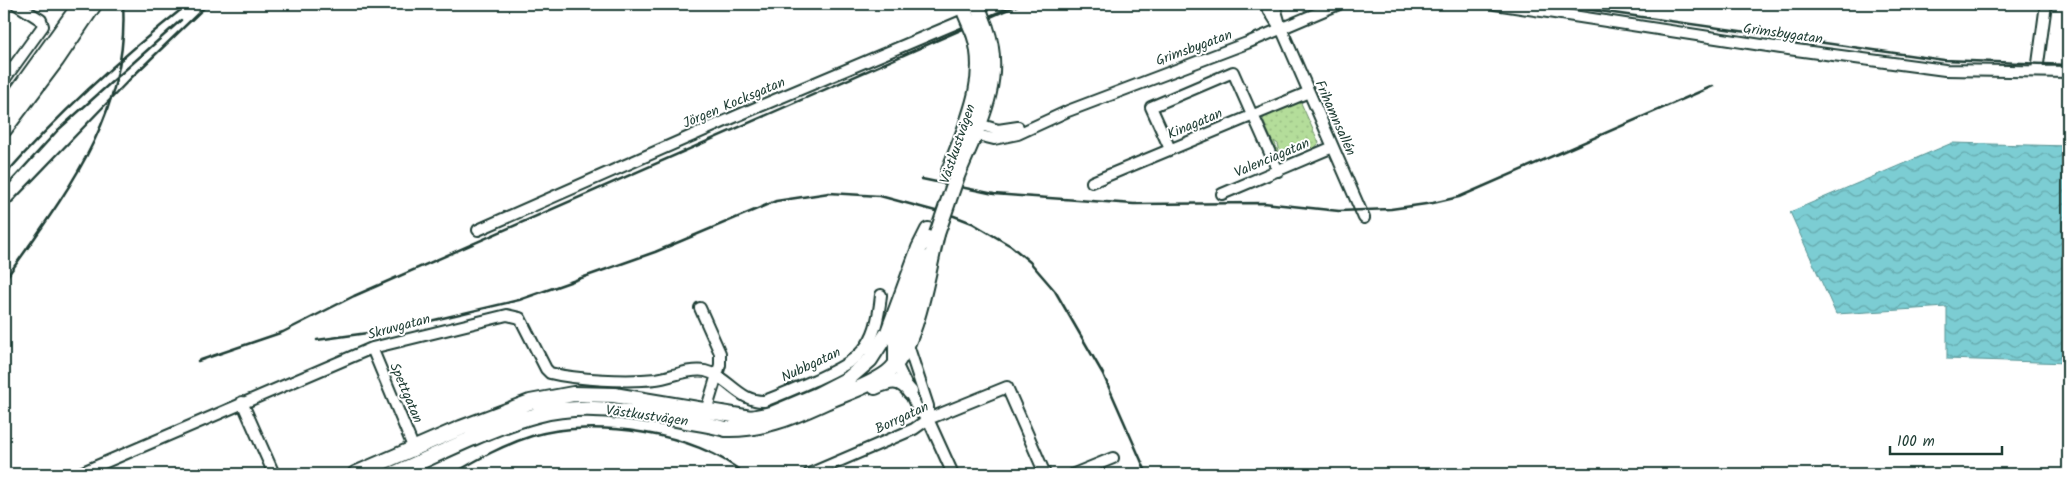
<svg xmlns="http://www.w3.org/2000/svg" width="2072" height="478" font-family="Kalam,sans-serif">
	<style>
		.grass { fill: url(#grass-dots); stroke: #6a8d67; fill-rule: evenodd }
		.water { fill: url(#water-waves); stroke: #579393 }
		.lines { fill: none; stroke-linecap: round; stroke-linejoin: round }
		.minor-casing { stroke: #1f3d34; stroke-width: 14 }
		.major-casing { stroke: #1f3d34; stroke-width: 18 }
		.highway-casing { stroke: #1f3d34; stroke-width: 19 }
		.minor { stroke: #fff; stroke-width: 10 }
		.major { stroke: #fff; stroke-width: 14 }
		.highway { stroke: #fff; stroke-width: 15 }
		.rail { stroke: #1f3d34; stroke-width: 2.5 }
		.major-bridge-casing { stroke: #1f3d34; stroke-width: 18; stroke-linecap: butt }
		.major-bridge { stroke: #fff; stroke-width: 14 }
		.labels { text-anchor: middle; dominant-baseline: central; stroke-width: 4; stroke-linejoin: round; paint-order: stroke }
		.street-label { font-size: 14px; fill: #1f3d34; stroke: #fff }
	</style>
	<defs>
		<pattern id="grass-dots" width="8" height="8" patternUnits="userSpaceOnUse" patternTransform="scale(1.25)"><rect width="8" height="8" fill="#b4dd9a"/><path d="M2 2h.1M6 6h.1" fill="none" stroke="#9abf85" stroke-width="1.8" stroke-linecap="round"/></pattern>
		<pattern id="water-waves" width="16" height="10" patternUnits="userSpaceOnUse" patternTransform="scale(1.25)"><rect width="16" height="10" fill="#7ccdd3"/><path d="M0 5q4-4 8 0t8 0" fill="none" stroke="#65a8ac"/></pattern>
	</defs>
	<rect width="100%" height="100%" fill="#fff"/>
	<filter id="ink" filterUnits="userSpaceOnUse"><feTurbulence type="fractalNoise" baseFrequency=".02" numOctaves="2"/><feDisplacementMap in="SourceGraphic" scale="10" xChannelSelector="R" yChannelSelector="G"/><feConvolveMatrix kernelMatrix="1 2 1 2 8 2 1 2 1" color-interpolation-filters="sRGB"/></filter>
	<g filter="url(#ink)">
		<!-- grass -->
		<path class="grass" d="M1296,102L1301,103L1319,143L1314,149L1286,161L1280,159L1263,120L1265,115ZM1274,141L1278,144L1280,152C1285,153 1305,149 1311,147L1313,149L1286,160L1281,158Z"/>
		<!-- water -->
		<path class="water" d="M1952,143L2068,146V363L1947,359V307L1836,314L1790,212Z"/>
		<g class="lines">
			<!-- minor casing -->
			<g class="minor-casing">
				<path id="minor" d="M1265,4L1279,26
					M1274,4L1281,28L1364,218
					M1495,4L1781,48L1945,70L2068,72
					M2037,71L2046,4
					M4,80L43,26L41,20L16,4
					M1253,115L1278,171
					M972,122L998,130L1018,127
					M969,133L994,139L1018,134L1068,111L1247,43L1339,4
					M1170,149L1151,107L1233,72L1252,115
					M1092,182L1309,92
					M1222,194L1333,147
					M478,230L739,115L1002,4
					M700,308L720,353V365L706,411
					M907,342L928,406V419
					M372,348L414,449
					M896,363L918,410L928,419L953,474
					M242,402L274,474
					M78,474L372,348L507,315L520,318L546,369L550,373C577,380 628,382 656,379C671,377 690,368 705,371C728,376 739,402 764,401C781,395 798,387 815,380C861,359 876,348 881,295
					M809,474L914,429L928,419L1007,387L1045,474
					M1074,474L1113,458"/>
			</g>
			<!-- major casing -->
			<g class="major-casing">
				<path id="major" d="M948,174C964,129 990,81 974,34
					M957,176C977,128 1005,80 986,28
					M896,361V343L916,287L922,257
					M875,387C889,381 900,377 910,392
					M355,474L461,428L530,402L573,394L614,395L751,418L772,414L817,395L848,379L870,360L888,332L919,248L928,230
					M393,474C440,454 488,428 537,415C581,403 626,411 670,418C689,422 708,424 726,429C761,430 790,418 821,404C843,394 868,387 887,373C917,350 928,270 937,234"/>
			</g>
			<!-- highway casing -->
			<g class="highway-casing">
				<path id="highway" d="M4,111L81,4
					M4,129L56,60L94,4"/>
			</g>
			<!-- minor -->
			<use href="#minor" class="minor"/>
			<!-- major -->
			<use href="#major" class="major"/>
			<!-- highway -->
			<use href="#highway" class="highway"/>
			<!-- rail -->
			<path class="rail" d="M1550,4L1944,60L2068,65
				M4,176C59,113 122,56 188,4
				M922,179L994,194L1134,204L1264,203L1339,211L1391,209L1433,203L1459,197L1713,86
				M4,189L58,130L181,20
				M4,210L131,78L208,4
				M4,281C64,196 130,114 123,4
				M317,340L396,329L519,300L655,252L776,201L829,193L880,196L954,216L972,223L1011,246L1030,262L1055,291L1103,374L1147,474
				M198,361L283,332L354,296L1020,4
				M453,474C478,459 503,445 532,436C592,418 697,432 744,474"/>
			<!-- major-bridge casing -->
			<g class="major-bridge-casing">
				<path id="major-bridge" d="M978,7L986,28
					M965,13L974,34
					M937,234L957,176"/>
			</g>
			<!-- major-bridge -->
			<use href="#major-bridge" class="major-bridge"/>
		</g>
	</g>
	<g class="labels">
		<!-- street labels -->
		<g class="street-label">
			<text transform="translate(1783 34) rotate(8)">Grimsbygatan</text>
			<text transform="translate(1194 48) rotate(-20)">Grimsbygatan</text>
			<text transform="translate(734 103) rotate(-23)">Jörgen Kocksgatan</text>
			<text transform="translate(1335 118) rotate(66)">Frihamnsallén</text>
			<text transform="translate(1195 124) rotate(-23)">Kinagatan</text>
			<text transform="translate(958 144) rotate(-71)">Västkustvägen</text>
			<text transform="translate(1272 158) rotate(-23)">Valenciagatan</text>
			<text transform="translate(399 327) rotate(-15)">Skruvgatan</text>
			<text transform="translate(811 365) rotate(-25)">Nubbgatan</text>
			<text transform="translate(406 393) rotate(67)">Spettgatan</text>
			<text transform="translate(647 416) rotate(8)">Västkustvägen</text>
			<text transform="translate(902 418) rotate(-25)">Borrgatan</text>
		</g>
	</g>
	<!-- margin -->
	<rect width="2072" height="478" fill="none" stroke="#fff" stroke-width="20"/>
	<rect x="10" y="10" width="2052" height="458" fill="none" stroke="#1f3d34" stroke-width="2" filter="url(#ink)"/>
	<!-- scale -->
	<path d="M1890 446v8h112v-8" fill="none" stroke="#1f3d34" stroke-width="2.5"/>
	<text x="1897" y="446" font-size="15" fill="#1f3d34" stroke="#ffffff" stroke-width="4" paint-order="stroke">100 m</text>
</svg>
